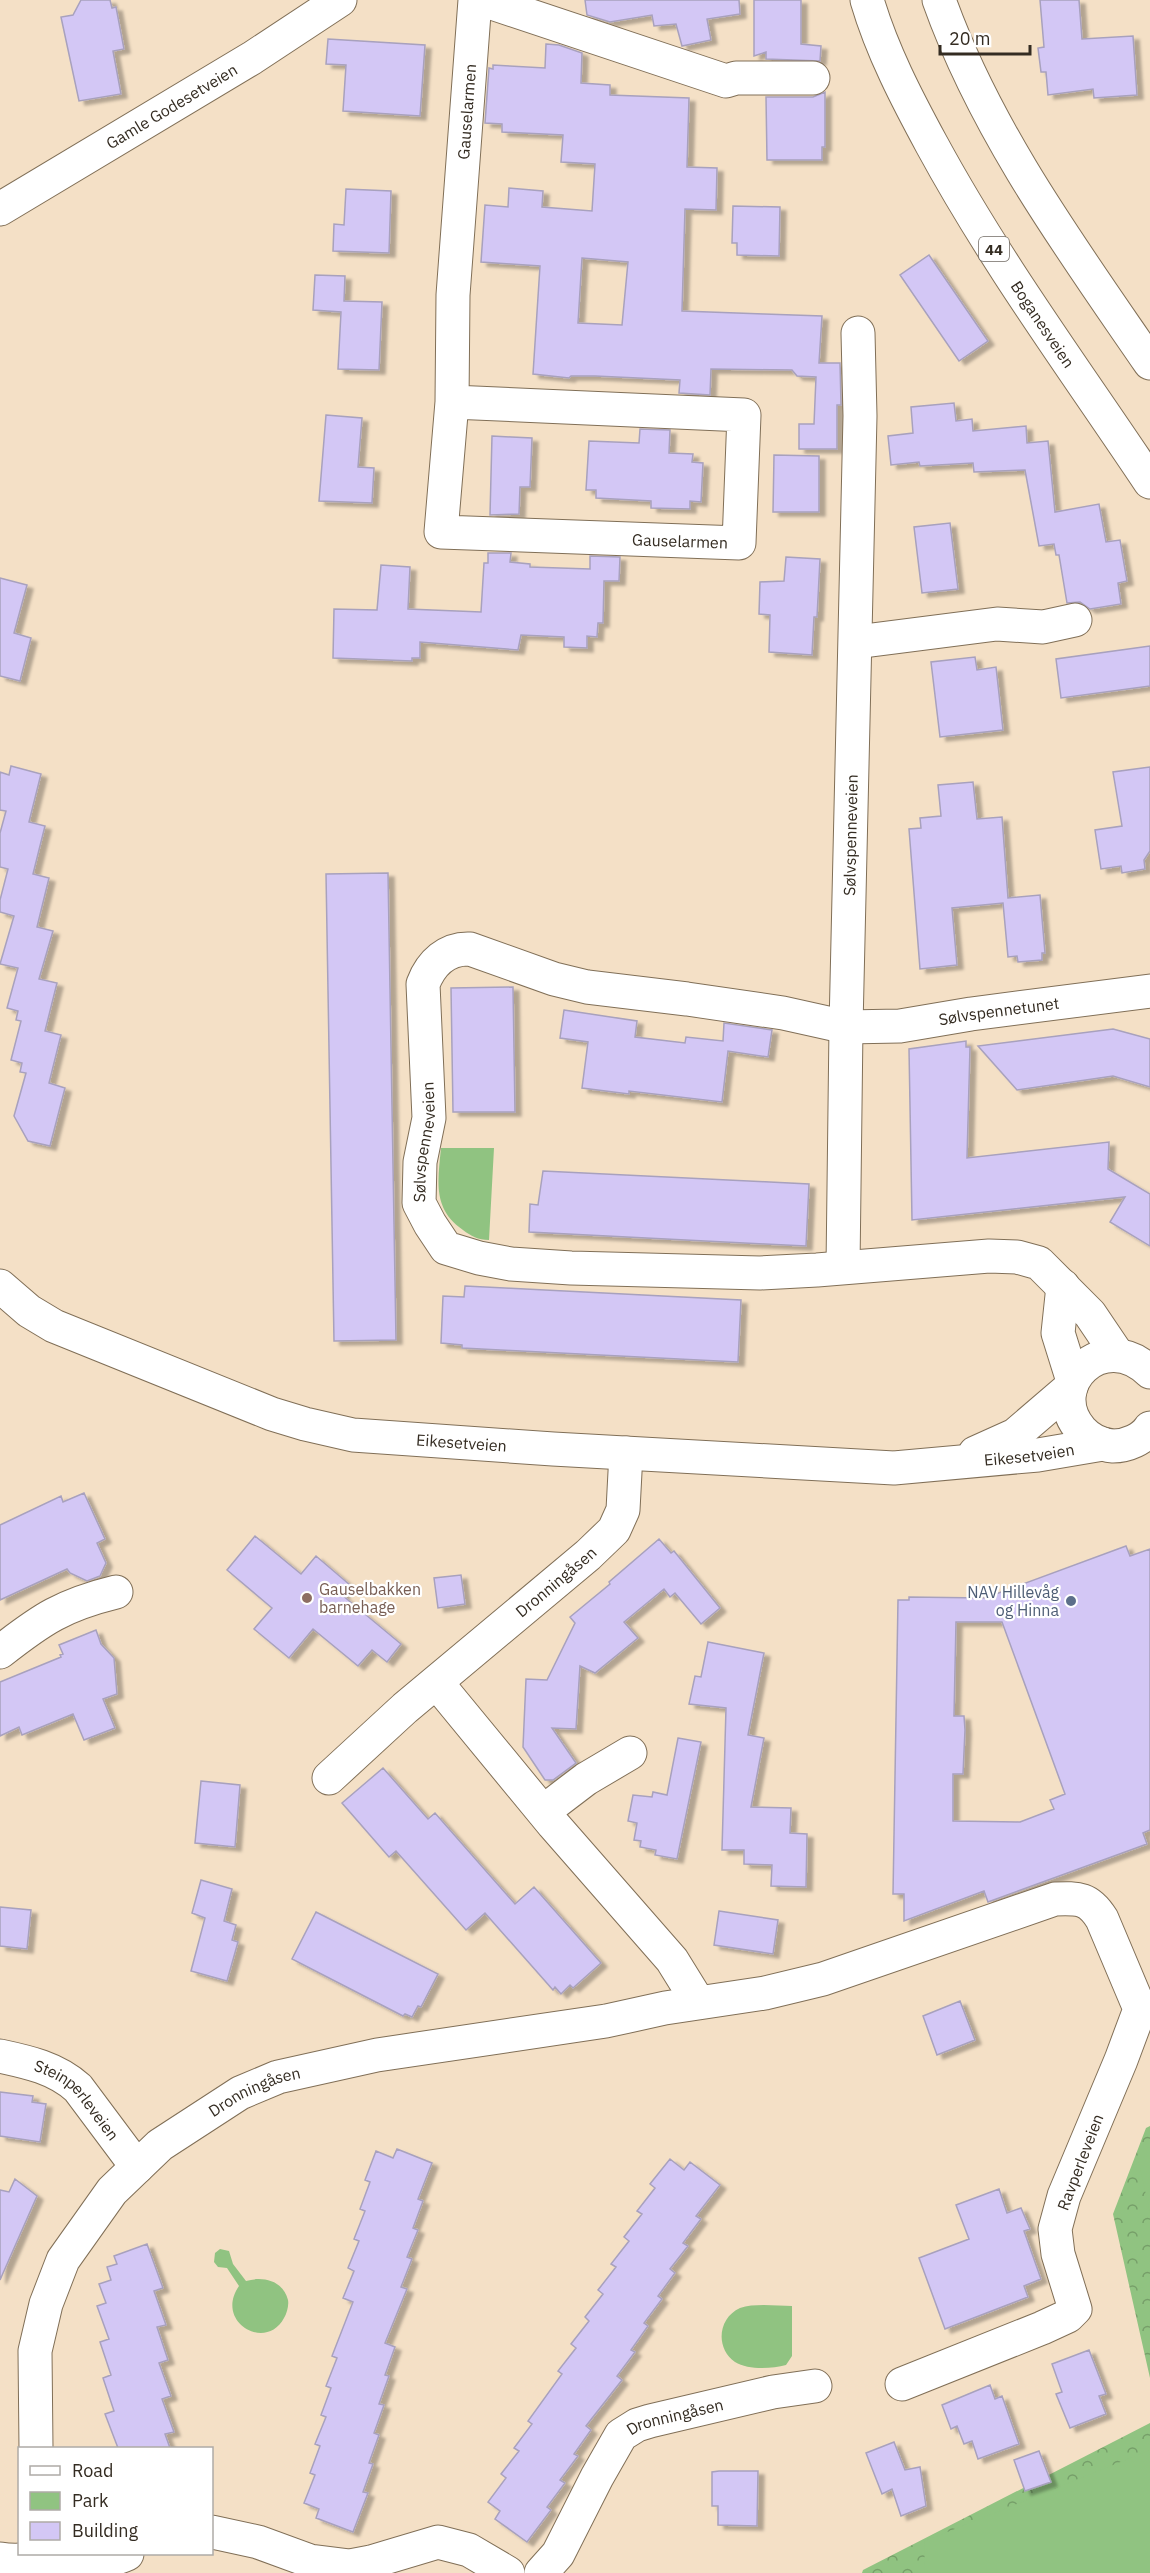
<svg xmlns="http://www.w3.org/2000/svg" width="1150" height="2573" font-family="'IBM Plex Sans',sans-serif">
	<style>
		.forest { fill: url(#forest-crowns) }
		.park { fill: #90c381 }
		.building { fill: #d3c7f5; stroke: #a8a1bd; stroke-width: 1.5; fill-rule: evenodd; filter: url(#shadow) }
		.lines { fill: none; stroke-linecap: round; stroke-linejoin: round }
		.minor-casing { stroke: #806f57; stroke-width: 35 }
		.secondary-casing { stroke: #806f57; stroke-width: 35 }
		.primary-casing { stroke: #806f57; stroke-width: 35 }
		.minor { stroke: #fff; stroke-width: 33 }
		.secondary { stroke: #fff; stroke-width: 33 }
		.primary { stroke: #fff; stroke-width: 33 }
		.education-dot { fill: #8d6e63; stroke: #fff; stroke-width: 2 }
		.service-dot { fill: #5c6f8a; stroke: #fff; stroke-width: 2 }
		.labels { text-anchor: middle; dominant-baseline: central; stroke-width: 4.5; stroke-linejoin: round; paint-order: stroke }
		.shield { fill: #fff; stroke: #716b64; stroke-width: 1.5 }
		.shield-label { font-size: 15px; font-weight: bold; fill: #342c22 }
		.street-label { font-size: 16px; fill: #342c22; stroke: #fff }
		.education-label { font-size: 16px; fill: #785e54; stroke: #fff; text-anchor: start }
		.service-label { font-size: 16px; fill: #4e5e75; stroke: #fff; text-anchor: end }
	</style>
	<defs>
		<pattern id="forest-crowns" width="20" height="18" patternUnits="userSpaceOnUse" patternTransform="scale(1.5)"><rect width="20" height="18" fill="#90c381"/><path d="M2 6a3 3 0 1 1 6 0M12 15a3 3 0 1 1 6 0" fill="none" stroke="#769f69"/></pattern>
		<filter id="shadow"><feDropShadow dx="6" dy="4" stdDeviation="1.5" flood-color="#0004"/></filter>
	</defs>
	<rect width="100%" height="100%" fill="#f4e0c6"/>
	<!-- forest -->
	<path class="forest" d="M1150,2126V2378L1113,2214L1146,2128Z
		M1150,2423V2573H862L863,2570Z"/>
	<!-- park -->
	<path class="park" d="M441,1148H494L489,1240C478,1240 471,1236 463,1230C432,1209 438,1180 441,1148Z
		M1150,2155V2213L1138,2159Z
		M220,2249L229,2251L233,2264L246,2281C262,2276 283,2280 288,2300C289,2305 287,2313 284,2318C266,2352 214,2322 239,2286L227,2268L218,2267L214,2262L215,2253Z
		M792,2306V2356L786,2365C771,2369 748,2370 735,2362C715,2348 718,2318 740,2308C755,2303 777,2306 792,2306Z
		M1150,2450V2573H924L925,2541Z"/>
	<!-- building -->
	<path class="building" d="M81,0H110L112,8L116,7L124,49L113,51L121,94L79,101L61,17L73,15Z
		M585,0H739L740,14L707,19L711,40L682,46L676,24L654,26L652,15L610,22L587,15Z
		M754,0H801V44L821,46L820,61L766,59V52L754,56Z
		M1040,0H1079L1082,39L1133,36L1137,95L1094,98L1093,89L1048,95L1046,72H1041L1038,48L1044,47Z
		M328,39L425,45L420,116L343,111L346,65L326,64Z
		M546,44L559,45L582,53L581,83L610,85V95L689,98L687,167L717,168L716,210L685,209L682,311L822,316L819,363H840L841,405H837V449H799V424H814L816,377L797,376L792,370L711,369L710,395L679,393L680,380L595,376H571L569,378L533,374L540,266L481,262L485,205L508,207L509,188L543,191L542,207L592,211L595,164L561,162L563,135L502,132V124L485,123L489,68L493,69V65L545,68ZM582,258L628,262L622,325L578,323Z
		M825,92V147H822V160H767L766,97H813Z
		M346,189L391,191L389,253L333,251L334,224L344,225Z
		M733,206L780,207L779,256L737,255V243H732Z
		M929,255L988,341L959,361L900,275Z
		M315,275L345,276L344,301L382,302L379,370L338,369L341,312L313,310Z
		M954,403L956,421L972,419L973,431L1026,426L1027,443L1048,441L1055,512L1099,504L1106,542L1120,540L1127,581L1118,583L1121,604L1090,609L1080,602L1067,603L1059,555H1056L1054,544L1039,546L1025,470L974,472L973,463L920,466L919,462L891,465L888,436L913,433L911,407Z
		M326,415L362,418L358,467L374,468L372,503L319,501Z
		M640,429L670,430L669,453L693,454L692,462L703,463L701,502L690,501V509L651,508V501L596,498V490H586L589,441L639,443Z
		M492,436L532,438L530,487H520L519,514L490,515Z
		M774,455L819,456V512H773Z
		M950,523L958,589L922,593L914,527Z
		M488,553H511L510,562L530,564V567L590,569V556L620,557L619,581H604L603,623H598L597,637L587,636V648L564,647V637L521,635L518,650L420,642V658H412V661L333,658L334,609L377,610L381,565L410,567L408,609L481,612L484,563H488Z
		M786,557L820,559L817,617H814L812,655L769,652L770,615L759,614L760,582L784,581Z
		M0,578L27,585L14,633L31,638L20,681L0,676Z
		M1150,646V686L1061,698L1056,659Z
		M975,657L977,670L996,667L1003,730L940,737L931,662Z
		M11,766L41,774L29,822L45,826L33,874L49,878L37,927L53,931L39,979L57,983L45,1031L61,1035L49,1083L65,1088L50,1146L28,1141L14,1116L26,1073L20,1072L22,1063L11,1060L21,1021L16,1020L18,1011L7,1008L18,968L0,964L14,916L0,912V900L8,869L0,867V833L6,811L0,810V772L9,775Z
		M1150,767V851L1144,860L1145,869L1122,873L1121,866L1101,869L1095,830L1122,826L1113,772Z
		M973,782L977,819L1002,817L1008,898L1040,895L1045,953H1042V960L1018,962L1017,956L1008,957L1003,903L952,908L957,965L920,969L909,829L921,828L920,818L941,816L938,785Z
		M388,873L396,1340L334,1341L326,874Z
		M513,987L515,1112H453L451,988Z
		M564,1010L637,1021L635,1037L685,1043L686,1037L723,1041L724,1023L772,1030L768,1057L728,1051L722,1102L629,1091V1094L582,1088L588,1042L560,1038Z
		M1113,1029L1150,1039V1087L1113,1076L1017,1090L978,1046Z
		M966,1041V1047H970L967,1158L1109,1142L1108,1169L1150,1194V1246L1110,1222L1125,1197L912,1220L909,1049Z
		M543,1171L809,1184L806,1246L529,1232L530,1204L538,1205Z
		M465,1286L741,1300L738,1362L462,1348V1345L441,1343L443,1296L464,1297Z
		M84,1493L105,1539L97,1543L106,1563L100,1576L87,1581L70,1573L67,1569L0,1600V1525L61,1496L63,1502Z
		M255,1536L301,1574L316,1556L350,1585L342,1595L401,1644L387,1662L372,1650L358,1666L313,1629L289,1658L254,1629L272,1608L227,1570Z
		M659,1539L671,1553L674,1551L720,1608L701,1624L675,1593L670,1597L664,1589L624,1622L638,1638L595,1673L580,1666L576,1729L552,1728L576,1763L553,1780H545L523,1747L526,1679L547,1680L575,1623L570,1617L610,1584L609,1582Z
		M1126,1546L1130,1556L1150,1549V1830L1143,1833L1147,1844L988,1902L984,1891L904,1921V1894H893L898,1600H909V1597L985,1598ZM956,1622H1002L1065,1794L1050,1800L1054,1809L1020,1822L953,1821V1774H963L965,1730L964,1716H954Z
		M461,1575L465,1604L438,1608L434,1578Z
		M96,1630L101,1644L114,1658L117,1694L103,1699L115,1728L84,1740L73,1714L22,1735L19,1727L0,1736V1682L61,1657L60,1655L63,1654L59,1645Z
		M708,1642L764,1653L748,1735L764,1738L751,1807L791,1808L790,1833L807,1834L806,1887L771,1886L772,1865L744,1864V1850H722L726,1708L689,1704L695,1676L701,1677Z
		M678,1738L701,1742L677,1859L655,1855L656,1850L640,1847L641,1841L634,1840L637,1823L628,1821L633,1795L652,1797L653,1792L667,1795Z
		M383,1768L428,1819L435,1813L515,1904L534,1887L601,1963L573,1988L570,1985L561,1994L555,1987L553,1990L485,1913L466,1930L396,1851L389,1857L342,1803Z
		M201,1781L240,1785L235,1847L195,1843Z
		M201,1880L232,1889L224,1921L236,1925L232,1940L238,1942L227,1981L191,1971L205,1918L192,1913Z
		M0,1907L31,1910L27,1949L0,1946Z
		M719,1911L778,1920L773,1954L714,1945Z
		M316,1912L438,1974L421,2007L418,2006L412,2017L405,2014L403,2016L292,1959Z
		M960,2001L975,2040L937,2055L923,2016Z
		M0,2092L33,2096L32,2102L46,2104L40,2142L0,2136Z
		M397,2149L432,2163L418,2199L423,2201L413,2228L418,2230L407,2257L412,2259L401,2287L407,2289L385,2343L395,2347L385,2375L389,2376L379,2404L384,2405L374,2433L379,2435L369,2463L373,2464L363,2492L368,2493L353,2532L316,2518L319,2509L304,2503L315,2475L310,2473L320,2446L315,2444L326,2417L321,2415L331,2388L326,2386L337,2358L332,2356L353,2302L343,2298L354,2271L348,2268L359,2241L354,2239L365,2211L360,2209L370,2182L365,2180L376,2151L393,2158Z
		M670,2159L684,2170L690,2162L720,2185L696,2216L701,2219L683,2243L688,2246L670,2269L675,2273L658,2296L662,2299L644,2323L648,2326L631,2350L635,2352L617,2376L622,2380L586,2426L591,2430L574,2454L578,2456L560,2480L565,2483L547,2507L551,2510L527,2542L495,2519L500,2511L488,2502L506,2478L501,2474L519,2451L514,2448L532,2424L528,2421L562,2374L558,2371L576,2348L571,2344L589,2321L585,2317L603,2294L598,2290L616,2267L611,2264L629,2241L624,2237L642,2214L637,2211L655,2188L650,2184Z
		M15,2179L37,2196L0,2280V2190L9,2192Z
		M999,2189L1007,2213L1021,2208L1030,2229L1024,2231L1041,2279L1024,2286L1028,2297L945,2329L919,2258L969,2239L956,2205Z
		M147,2244L163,2288L154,2291L166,2325L157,2327L168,2360L159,2363L171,2396L162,2399L174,2432L165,2434L170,2448H118L105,2414L114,2411L103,2378L111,2375L100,2342L109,2339L97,2306L106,2303L99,2284L111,2280L107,2267L117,2264L114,2256Z
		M1089,2350L1106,2394L1099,2396L1106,2414L1070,2428L1056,2394L1062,2392L1052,2364Z
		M990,2385L995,2399L1002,2396L1019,2444L978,2459L972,2441L964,2444L957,2426L951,2429L942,2405Z
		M894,2442L905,2470L920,2467L926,2506L901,2516L892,2489L882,2494L866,2453Z
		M1039,2451L1051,2482L1025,2491L1014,2460Z
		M719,2471H758L757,2526L718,2525V2506H712V2472Z"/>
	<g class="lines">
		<!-- minor casing -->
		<g class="minor-casing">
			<g id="minor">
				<path d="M483,0L726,81L736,78H813"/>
				<path id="s1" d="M0,209L252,58L340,0"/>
				<path id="s2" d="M452,402L744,415L739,543L441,532L452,402L453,295L475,0"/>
				<path d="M856,642L997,624L1043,627L1075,620"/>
				<path id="s3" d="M843,1267L846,1027L860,416L858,333"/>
				<path d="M1063,1286L1058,1333L1073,1381"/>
				<path id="s4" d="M1117,1354L1090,1314L1039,1263L1017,1257L989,1256L817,1270L760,1273L571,1268L511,1264L479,1258L446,1248L430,1224L419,1203L420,1162L429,1118L423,984C431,963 447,948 470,949L554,979L587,987L687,999L783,1013L846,1027L900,1026L971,1014L1150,991"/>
				<path d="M0,1652C42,1619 63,1605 116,1592"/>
				<path d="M437,1683L553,1824L672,1960L698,2002"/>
				<path id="s5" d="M329,1778L405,1708L588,1555L614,1530L623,1510L626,1453"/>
				<path d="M544,1811L586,1779L630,1753"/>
				<path id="s6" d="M0,2056C28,2062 56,2068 78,2088L137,2167"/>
				<path id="s7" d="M36,2448L35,2351L46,2304L63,2260L112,2191L160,2145L240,2093L278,2077L377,2055L606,2021L665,2008L765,1993L823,1979L1055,1899C1079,1898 1089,1898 1102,1919L1140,2009L1121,2060L1064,2196L1055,2229L1058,2254L1075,2309L1068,2316L1042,2328L902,2384"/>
				<path d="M212,2532L258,2542L310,2561L350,2566L371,2562L438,2542L469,2550L508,2573"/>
				<path d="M46,2557C71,2564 103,2565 127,2554"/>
				<path d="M0,2559C16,2562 30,2560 46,2557V2554"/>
				<path id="s8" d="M541,2573L558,2554L597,2477L621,2435L637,2425L650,2421L773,2392L815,2386"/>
			</g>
		</g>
		<!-- secondary casing -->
		<g class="secondary-casing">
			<g id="secondary">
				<path id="s9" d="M0,1286L29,1311L54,1326L272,1414L305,1424L353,1435L553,1449L894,1468L1038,1455L1103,1444"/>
				<path d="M1150,1372C1103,1326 1043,1386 1081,1430C1089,1439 1101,1445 1113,1446C1127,1446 1143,1439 1150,1428"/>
				<path d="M975,1453L1015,1435L1071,1387"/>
			</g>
		</g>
		<!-- primary casing -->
		<g class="primary-casing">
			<g id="primary">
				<path id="s10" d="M867,0C882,51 907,99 932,145C996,263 1076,371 1150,482"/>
				<path d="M939,0C986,132 1071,248 1150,363"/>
			</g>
		</g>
		<!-- minor -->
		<use href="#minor" class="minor"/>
		<!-- secondary -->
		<use href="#secondary" class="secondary"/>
		<!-- primary -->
		<use href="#primary" class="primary"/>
	</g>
	<!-- markers -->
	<circle class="education-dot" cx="307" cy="1598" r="6"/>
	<circle class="service-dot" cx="1071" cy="1601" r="6"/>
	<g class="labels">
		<!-- shield labels -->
		<rect class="shield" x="979" y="237" width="30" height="24" rx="4.5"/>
		<g class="shield-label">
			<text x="994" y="249">44</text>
		</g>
		<!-- street labels -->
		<g class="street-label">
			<text stroke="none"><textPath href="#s1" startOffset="200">Gamle Godesetveien</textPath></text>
			<text stroke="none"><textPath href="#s2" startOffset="1140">Gauselarmen</textPath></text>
			<text stroke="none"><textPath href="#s10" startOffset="370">Boganesveien</textPath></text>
			<text transform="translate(680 541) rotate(2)">Gauselarmen</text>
			<text stroke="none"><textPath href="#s3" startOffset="432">Sølvspenneveien</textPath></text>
			<text stroke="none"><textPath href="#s4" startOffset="1592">Sølvspennetunet</textPath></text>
			<text stroke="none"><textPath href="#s4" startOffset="831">Sølvspenneveien</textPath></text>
			<text stroke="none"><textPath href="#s9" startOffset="495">Eikesetveien</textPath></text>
			<text stroke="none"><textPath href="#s9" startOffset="1064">Eikesetveien</textPath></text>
			<text stroke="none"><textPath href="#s5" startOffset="300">Dronningåsen</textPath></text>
			<text stroke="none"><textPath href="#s7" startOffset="453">Dronningåsen</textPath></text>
			<text stroke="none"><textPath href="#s6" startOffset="92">Steinperleveien</textPath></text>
			<text transform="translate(1080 2162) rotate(-69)">Ravperleveien</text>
			<text stroke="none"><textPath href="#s8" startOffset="218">Dronningåsen</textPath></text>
		</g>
		<!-- education labels -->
		<g class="education-label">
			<text x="319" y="1589">Gauselbakken<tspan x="319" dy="18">barnehage</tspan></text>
		</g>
		<!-- service labels -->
		<g class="service-label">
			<text x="1059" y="1592">NAV Hillevåg<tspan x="1059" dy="18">og Hinna</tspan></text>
		</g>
	</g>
	<!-- legend -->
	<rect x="18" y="2447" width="195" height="108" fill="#ffffff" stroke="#aeaba7" stroke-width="1.5"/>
	<rect x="30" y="2466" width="30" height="9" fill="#ffffff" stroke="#aeaba7" stroke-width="1.5"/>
	<text x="72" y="2477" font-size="18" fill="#342c22">Road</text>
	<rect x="30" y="2492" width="30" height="18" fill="#90c381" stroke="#aeaba7" stroke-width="1.5"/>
	<text x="72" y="2507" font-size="18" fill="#342c22">Park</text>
	<rect x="30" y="2522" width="30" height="18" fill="#d3c7f5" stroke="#aeaba7" stroke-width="1.5"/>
	<text x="72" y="2537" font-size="18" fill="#342c22">Building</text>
	<!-- scale -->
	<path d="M940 45v9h90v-9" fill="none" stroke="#342c22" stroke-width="3"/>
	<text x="949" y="45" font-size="18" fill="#342c22" stroke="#ffffff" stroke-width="4.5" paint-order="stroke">20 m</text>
</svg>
